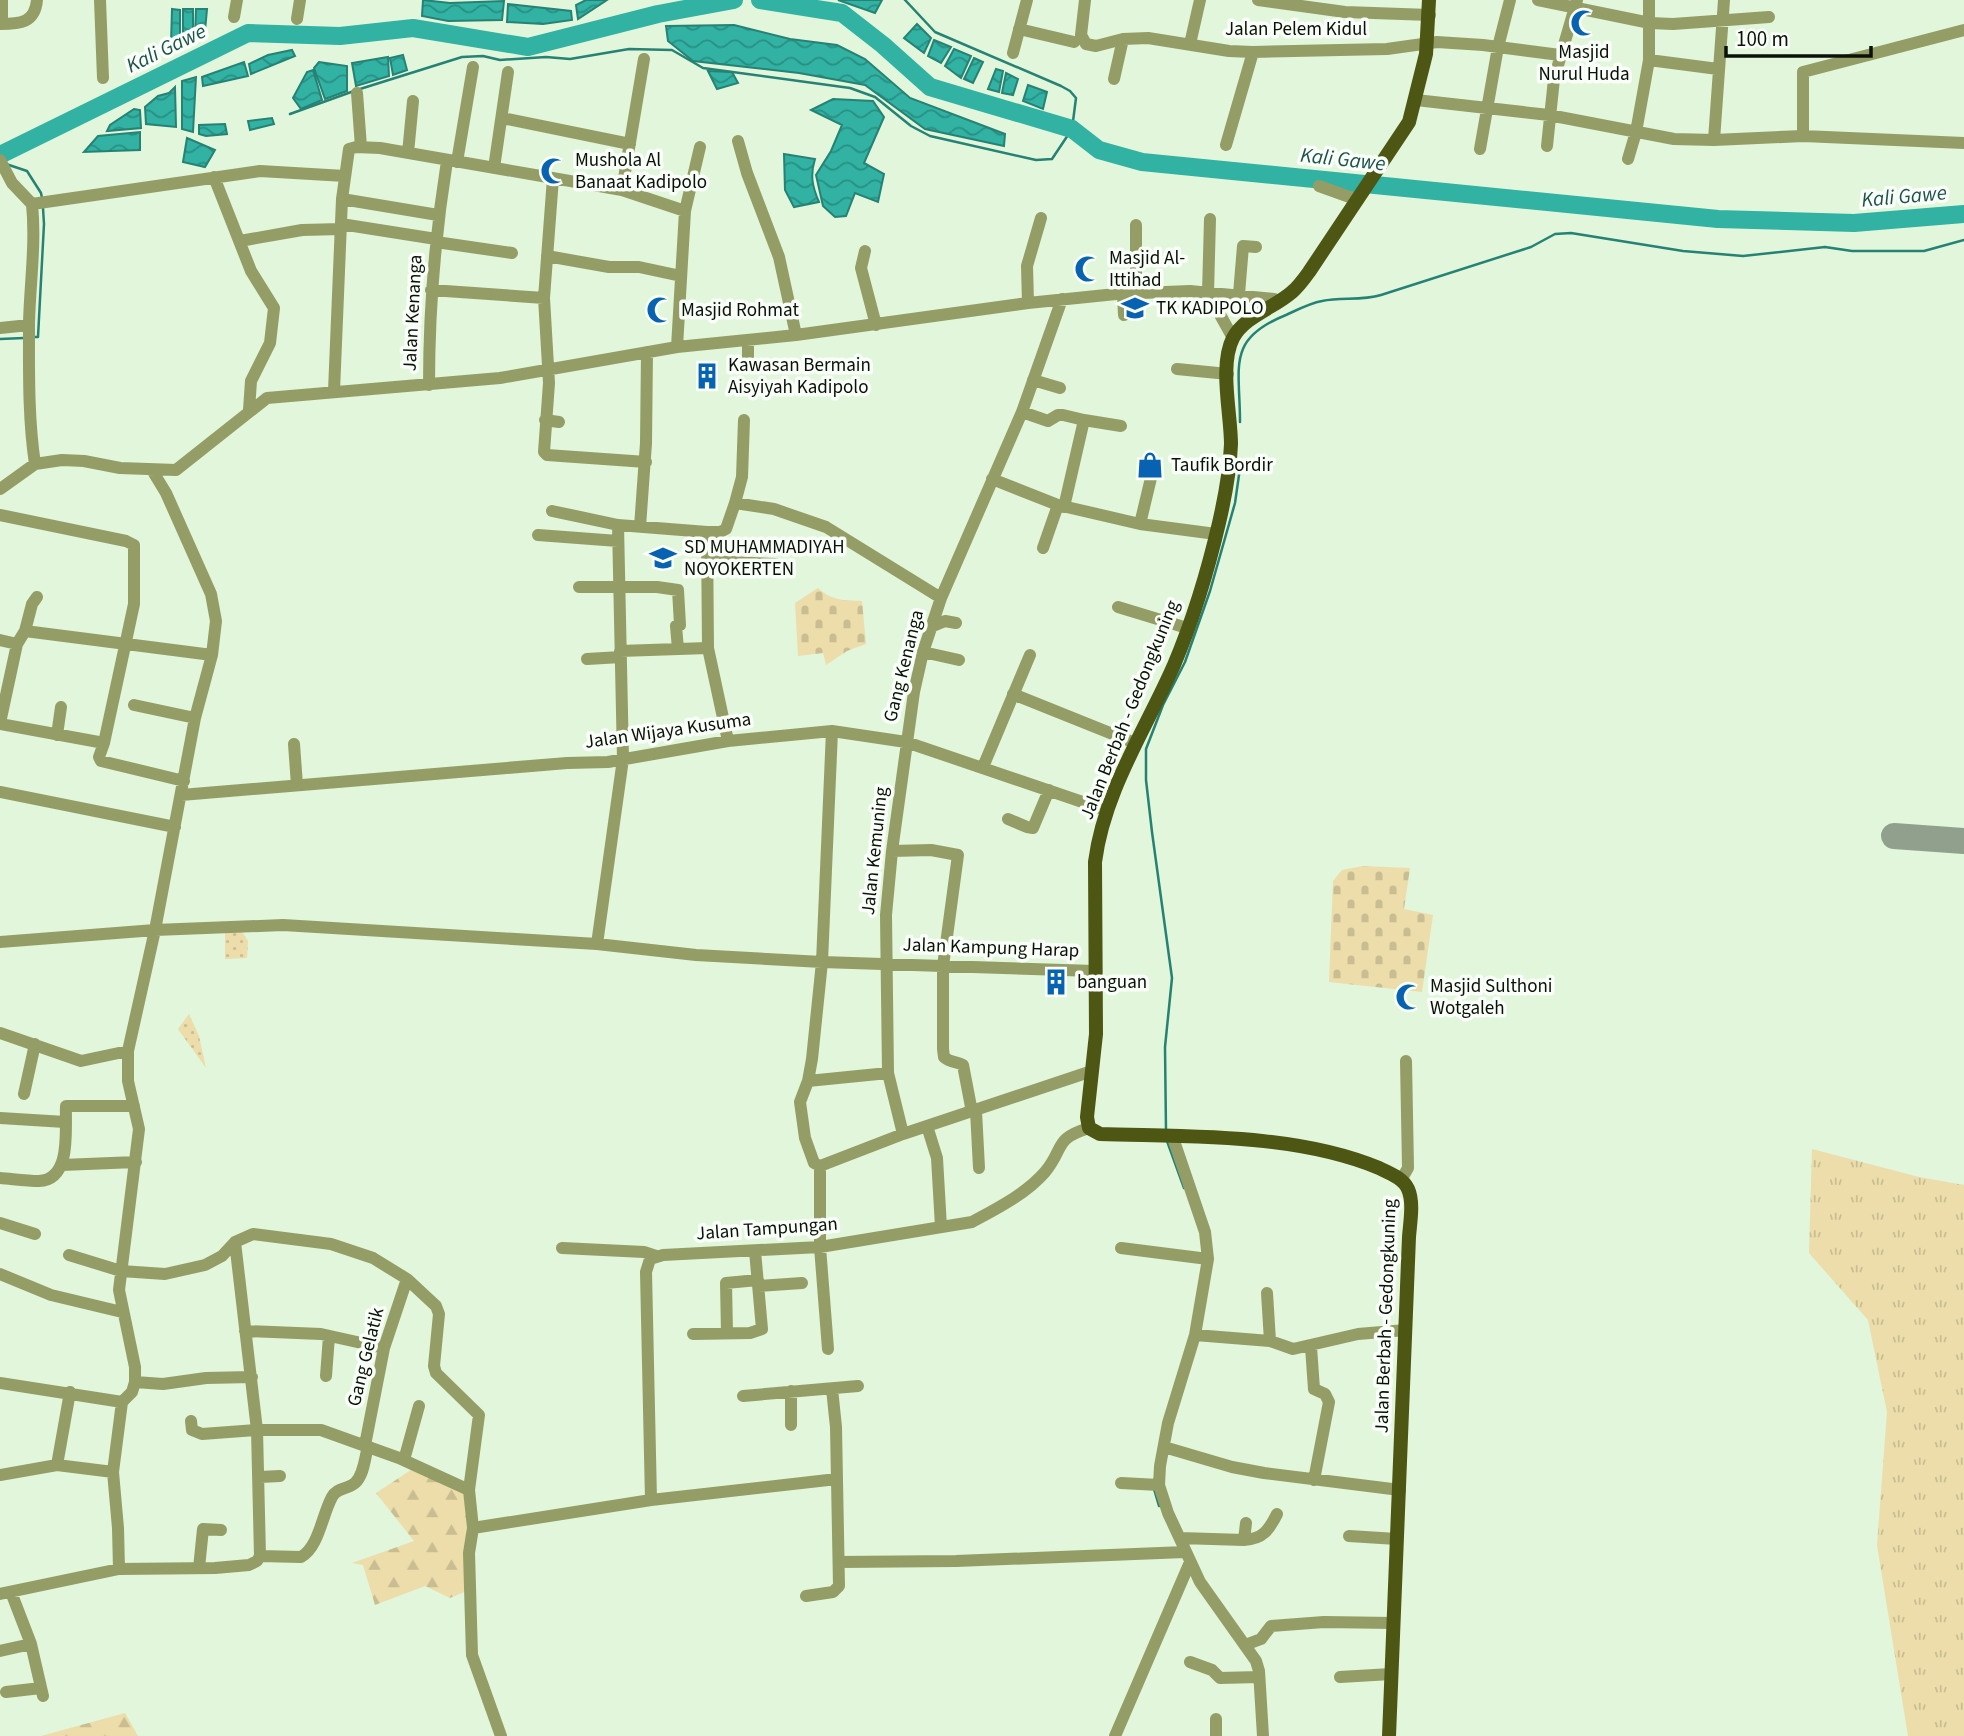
<svg xmlns="http://www.w3.org/2000/svg" width="1964" height="1736" font-family="'Source Sans 3',sans-serif">
	<style>
		.grass { fill: url(#grass-tufts) }
		.forest { fill: url(#forest-firs) }
		.cemetery { fill: url(#cemetery-stones) }
		.park { fill: url(#park-dots) }
		.water { fill: url(#water-waves); stroke: #258274; stroke-width: 2 }
		.lines { fill: none; stroke-linecap: round; stroke-linejoin: round }
		.stream { stroke: #258274; stroke-width: 2.5 }
		.river { stroke: #31b2a3; stroke-width: 18 }
		.taxiway { stroke: #90a08c; stroke-width: 26 }
		.minor { stroke: #949d66; stroke-width: 12 }
		.major { stroke: #4e5614; stroke-width: 14 }
		.labels { text-anchor: middle; dominant-baseline: central; stroke-width: 7; stroke-linejoin: round; paint-order: stroke }
		.street-label { font-size: 19px; fill: #0a1108; stroke: #f9fef8 }
		.poi-label { font-size: 19px; fill: #0a1108; stroke: #f9fef8; text-anchor: start }
		.water-label { font-size: 21px; font-style: italic; fill: #1e524b; stroke: #f9fef8 }
	</style>
	<defs>
		<pattern id="grass-tufts" width="24" height="20" patternUnits="userSpaceOnUse" patternTransform="scale(1.75)"><rect width="24" height="20" fill="#ecddaa"/><path d="M3 7l-1-3M5 7V3M7 7l1-3M15 17l-1-3M17 17v-4M19 17l1-3" fill="none" stroke="#c9bd91"/></pattern>
		<pattern id="forest-firs" width="22" height="20" patternUnits="userSpaceOnUse" patternTransform="scale(1.75)"><rect width="22" height="20" fill="#ecddaa"/><path d="M5 1l3.5 6h-7zM16 11l3.5 6h-7z" fill="#c9bd91"/></pattern>
		<pattern id="cemetery-stones" width="16" height="16" patternUnits="userSpaceOnUse" patternTransform="scale(1.75)"><rect width="16" height="16" fill="#ecddaa"/><path d="M2 7V4a2 2 0 0 1 4 0v3zM10 15v-3a2 2 0 0 1 4 0v3z" fill="#c9bd91"/></pattern>
		<pattern id="park-dots" width="8" height="8" patternUnits="userSpaceOnUse" patternTransform="scale(1.75)"><rect width="8" height="8" fill="#ecddaa"/><path d="M2 2h.1M6 6h.1" fill="none" stroke="#c9bd91" stroke-width="1.8" stroke-linecap="round"/></pattern>
		<pattern id="water-waves" width="16" height="10" patternUnits="userSpaceOnUse" patternTransform="scale(1.75)"><rect width="16" height="10" fill="#31b2a3"/><path d="M0 5q4-4 8 0t8 0" fill="none" stroke="#288f83"/></pattern>
	</defs>
	<rect width="100%" height="100%" fill="#e1f6db"/>
	<!-- grass -->
	<path class="grass" d="M1812,1149L1919,1177L1964,1185V1736H1908L1877,1545L1887,1412L1868,1320L1809,1253Z"/>
	<!-- forest -->
	<path class="forest" d="M417,1466L465,1489L469,1590L450,1598L425,1586L375,1605L363,1565L352,1563L414,1541L376,1493Z
		M125,1713L138,1736H41Z"/>
	<!-- cemetery -->
	<path class="cemetery" d="M818,588C832,601 843,600 862,601L866,644L847,651L826,665L823,653L798,656L795,603Z
		M1363,866L1410,868L1404,909L1433,915L1422,992L1329,982L1333,881L1342,870Z"/>
	<!-- park -->
	<path class="park" d="M225,930H241L248,941L247,958L225,959Z
		M189,1014L199,1036L206,1068L178,1029Z"/>
	<!-- water -->
	<path class="water" d="M423,0L450,3L504,1L502,20L448,21L422,16Z
		M586,0H607L578,19L576,5Z
		M838,0H882L875,13Z
		M508,4L571,11L572,20L543,24L507,22Z
		M172,9L180,10V43L171,45Z
		M183,9H193V41L183,45Z
		M196,9H207L205,31L195,36Z
		M917,24L931,38L924,53L904,38Z
		M734,25L790,39L837,45L865,59L910,98L1005,134L1004,146L925,129L865,85L799,73L693,61L668,41L666,26Z
		M934,40L951,47L941,63L928,56Z
		M954,49L971,56L961,78L945,66Z
		M292,50L295,56L251,74L249,64L268,55Z
		M403,55L407,70L393,75L390,58Z
		M388,57L389,76L356,86L352,63Z
		M974,58L983,62L973,83L964,79Z
		M244,62L248,76L203,86L202,77Z
		M319,62L347,66V91L325,99L314,68Z
		M996,69L1003,71L999,92L988,89Z
		M313,70L322,100L301,109L293,98L307,72Z
		M708,71L732,72L738,83L717,89Z
		M1006,73L1018,79L1013,95L1002,93Z
		M196,77L193,132L182,129V81Z
		M1028,85L1047,92L1043,109L1023,101Z
		M175,87L176,127L146,124L145,107L158,96L169,93Z
		M833,99L873,101L884,117L864,163L884,174L878,202L855,193L846,216L835,217L823,206L816,175L831,151L842,125L811,110Z
		M134,109L140,110L141,128L107,131L110,125Z
		M272,118L274,124L250,130L248,121Z
		M225,124L227,134L206,136L199,134V125Z
		M140,132V150L84,152L98,136Z
		M187,138L215,150L205,167L183,162Z
		M784,154L815,159C810,175 812,186 819,202L794,207L785,190Z"/>
	<g class="lines">
		<!-- stream -->
		<path class="stream" d="M360,89L462,57L483,56L500,60L546,57L570,59L629,49L672,50L703,68L850,88L875,97L911,126L930,136L1036,160L1052,159L1072,129L1076,98L1070,91L1061,86L935,32L905,0
			M290,114L354,91
			M6,164L27,171L41,193L42,198
			M34,337H38L44,224L43,208
			M0,339L24,338
			M1240,422C1240,366 1226,339 1286,315C1297,310 1310,303 1322,301C1342,297 1361,301 1381,295L1531,247L1555,234L1571,233L1683,251L1743,256L1825,247L1852,251H1924L1964,240
			M1166,1131L1165,1047L1172,978L1152,832L1146,780V749L1163,705L1185,662L1210,591L1235,503L1240,468
			M1167,1141L1184,1188
			M1154,1489L1159,1506"/>
		<!-- river -->
		<path class="river" d="M760,0L842,13L883,45L930,87L1072,129L1099,150L1142,162L1718,219L1854,223L1964,214
			M0,155L248,33L340,36L413,28L528,47L658,14L734,0"/>
		<!-- taxiway -->
		<path class="taxiway" d="M1894,836L1964,841"/>
		<!-- minor -->
		<path class="minor" d="M2,0V24
			M100,0L103,78
			M1085,0L1081,35L1086,44L1096,46L1123,39L1148,38L1229,51L1253,52L1387,49L1437,42L1483,45L1560,55
			M1258,0L1345,12L1430,15
			M1538,0L1650,23L1673,24L1769,17
			M234,17L237,0
			M297,19L300,0
			M0,24C20,24 35,23 37,0
			M1019,29L1074,42
			M1190,44L1200,0
			M1013,53L1027,0
			M1649,60L1718,69
			M1114,79L1123,39
			M357,93L361,147
			M1416,100L1549,115L1674,139L1714,140L1803,136L1964,143
			M502,118L630,144
			M1803,136V72L1964,30
			M1714,140L1724,0
			M738,141L747,173L779,257L796,335
			M1226,145L1253,52
			M1547,146L1554,79L1577,0
			M1480,149L1498,47L1510,0
			M408,153L413,101
			M1628,159L1636,132L1649,60V0
			M0,160L12,183L32,204C36,244 30,283 29,323C29,369 28,418 35,464
			M457,162L473,67
			M494,168L508,72
			M214,177L251,271L274,308L270,343L251,381L249,410
			M553,178L544,298L549,383L544,452L547,455L646,462
			M1319,186L1358,200
			M622,190L644,59
			M342,199L438,215
			M32,204L260,171L345,176
			M1210,219L1208,293L1233,338
			M341,224L436,239
			M1136,225V293
			M240,241L302,230L341,229
			M436,242L512,253
			M865,251L861,268L876,325
			M547,256L609,267H639L681,276
			M431,290L544,298
			M1123,294L1124,315
			M1239,294L1243,246L1256,247
			M1028,303L1027,266L1041,218
			M0,328L29,325
			M677,347L685,211L700,147
			M748,364V340
			M1177,369L1228,374
			M1033,380L1060,388
			M429,385C429,309 435,236 447,161
			M334,391L342,199L349,149L356,147L380,148L622,190L685,211
			M1022,412L1048,421L1058,415H1063L1084,420L1064,507
			M545,420L559,422
			M1084,420L1121,426
			M992,479L1058,505L1140,524L1216,534
			M0,489L35,464L62,460L84,461L120,468L176,470L267,398L500,378L677,347L796,335L1028,303L1116,294L1190,291L1274,299L1279,302
			M735,503L742,477L744,420
			M552,511L618,525L707,532L708,648L728,741
			M0,515L126,541L134,545V604L104,743
			M1140,524L1151,478
			M640,527L646,443L647,352
			M707,532H720L726,529L735,503L774,509L826,527L941,598
			M538,535L618,541
			M1043,548L1058,505
			M707,561L775,564
			M579,587H657L678,590L680,625L676,626L678,649
			M1118,607L1187,628
			M933,626L945,621L956,623
			M25,631L212,655
			M0,640L17,644
			M620,651L708,648
			M923,652L959,660
			M587,659L621,657
			M1013,694L1135,743
			M134,705L195,718
			M0,723L17,644L25,631L32,604L37,597
			M0,724L104,743L99,757L101,761L184,781
			M57,735L61,707
			M294,744L297,785
			M983,767L1030,655
			M0,792L175,827
			M181,795L567,763L608,762L728,741L832,731L906,742L1106,810
			M1008,819L1027,827L1033,828L1049,790
			M892,851L931,850L958,855L943,966V1049L944,1057C950,1063 957,1061 963,1065L972,1112
			M0,942L155,930L283,925L597,944L696,955L822,962L1094,971
			M597,944L623,759L618,525
			M0,1033L81,1061L128,1051
			M808,1081L888,1073
			M24,1094L35,1044
			M976,1111L979,1168
			M0,1118L65,1122
			M927,1126L937,1158L941,1227
			M903,1134L888,1073L886,915L892,851L914,692L923,652L941,598L1022,412L1062,299
			M1172,1135L1205,1232L1208,1259L1195,1335L1168,1423L1160,1466L1159,1485L1168,1513L1200,1582L1256,1661L1259,1671L1263,1736
			M62,1165L136,1162
			M820,1166L814,1163L805,1138L800,1102L808,1081L812,1059L822,962L832,731
			M0,1178C13,1179 26,1181 39,1181C72,1180 65,1129 66,1106H134
			M1401,1180L1408,1168L1406,1061
			M0,1223L35,1234
			M562,1248L644,1252L656,1256
			M1121,1248L1208,1259
			M69,1255L121,1271L165,1274L205,1265L222,1256L235,1242L253,1234L331,1244L373,1258L407,1279L436,1306L439,1314L434,1366L436,1373L479,1415L469,1490L473,1528L469,1553L472,1655L501,1736
			M0,1274L51,1295L122,1312
			M759,1286L802,1283
			M1267,1293L1270,1341
			M245,1331L321,1334L384,1348
			M727,1333L726,1283L758,1280
			M693,1334L750,1333L762,1329L755,1251
			M1195,1335L1270,1341L1293,1349L1358,1334L1406,1330
			M1311,1347L1314,1389L1325,1394L1329,1402L1314,1480
			M828,1349L820,1247V1166L903,1134L1092,1071
			M326,1376L329,1336
			M135,1382L163,1384L206,1378L252,1377
			M0,1383L122,1402
			M743,1396L858,1386
			M191,1421L192,1430L202,1434L257,1430H321L399,1458L469,1490
			M791,1425V1391
			M365,1445L384,1348L407,1279
			M1164,1447L1232,1467L1264,1473L1400,1490
			M404,1460L419,1406
			M57,1465L70,1392
			M0,1475L57,1465L113,1472
			M260,1477L280,1476
			M1121,1483L1159,1485
			M651,1500L646,1272L650,1259L663,1255L820,1247L972,1222C996,1209 1026,1194 1045,1172C1065,1148 1053,1139 1089,1128
			M473,1528L651,1500L837,1479
			M1349,1536L1397,1539
			M1180,1538L1244,1540L1246,1523
			M1244,1540C1263,1539 1269,1530 1277,1514
			M260,1556L301,1557C319,1547 322,1515 332,1497C337,1487 347,1490 355,1483C364,1475 365,1457 368,1446
			M839,1562L956,1561L1185,1552
			M199,1568L203,1529L221,1530
			M119,1569L118,1528L113,1472L122,1402L132,1392L135,1382V1367L119,1290L139,1129L128,1081V1051L155,930L195,718L212,655L216,621L211,594L166,493L152,470
			M11,1592L31,1644L43,1696
			M0,1594L119,1569L215,1568L249,1565L257,1561L260,1556L257,1430L235,1242
			M806,1596L833,1592L839,1586L836,1427L832,1389
			M1245,1645L1261,1639L1271,1626L1324,1622L1393,1623
			M0,1651L31,1644
			M1190,1662L1212,1670L1220,1678L1259,1677
			M1340,1677L1391,1674
			M6,1692L41,1688
			M1115,1736L1190,1562
			M1216,1736V1719"/>
		<!-- major -->
		<path class="major" d="M1389,1736L1409,1237C1410,1223 1414,1202 1408,1189C1403,1178 1389,1173 1379,1168C1295,1133 1189,1137 1100,1134L1089,1128L1087,1117L1096,1034L1095,862C1104,791 1146,729 1174,665C1193,620 1208,570 1219,523C1225,497 1230,470 1231,444C1231,414 1219,365 1233,338C1245,316 1274,308 1292,292C1298,287 1304,279 1309,272L1409,122L1426,54L1429,0"/>
	</g>
	<!-- icons -->
	<defs>
		<g id="mosque-bare" transform="scale(2.1)"><path d="M3.5-4.9A6 6 0 1 0 3.5 4.9A5 5 0 1 1 3.5-4.9Z" fill="#0763b1" stroke="#f9fef8" stroke-width="2.5" paint-order="stroke"/></g>
		<g id="school-bare" transform="scale(2.1)"><path d="M0-5L7-2L0 1L-7-2ZM-4 1L0 2.5L4 1V4Q0 6-4 4Z" fill="#0763b1" stroke="#f9fef8" stroke-width="2.5" paint-order="stroke"/></g>
		<g id="building-bare" transform="scale(2.1)"><path d="M-4-6H4V6H1V3H-1V6H-4ZM-2.5-4.3h1.7v1.8h-1.7ZM.8-4.3h1.7v1.8H.8ZM-2.5-1h1.7V.8h-1.7ZM.8-1h1.7V.8H.8Z" fill="#0763b1" stroke="#f9fef8" stroke-width="2.5" paint-order="stroke"/></g>
		<g id="shop-bare" transform="scale(2.1)"><path d="M-5-2.5h2.3a2.7 3.5 0 0 1 5.4 0H5L5.5 6h-11ZM-1.5-2.5h3a1.5 2.3 0 0 0-3 0Z" fill="#0763b1" stroke="#f9fef8" stroke-width="2.5" paint-order="stroke"/></g>
	</defs>
	<g fill-rule="evenodd">
		<use href="#mosque-bare" x="1584" y="23"/>
		<use href="#mosque-bare" x="554" y="171"/>
		<use href="#mosque-bare" x="1088" y="269"/>
		<use href="#school-bare" x="1135" y="308"/>
		<use href="#mosque-bare" x="660" y="310"/>
		<use href="#building-bare" x="707" y="376"/>
		<use href="#shop-bare" x="1150" y="465"/>
		<use href="#school-bare" x="663" y="558"/>
		<use href="#building-bare" x="1056" y="982"/>
		<use href="#mosque-bare" x="1409" y="997"/>
	</g>
	<g class="labels">
		<!-- street labels -->
		<g class="street-label">
			<text x="1296" y="29">Jalan Pelem Kidul</text>
			<text transform="translate(413 313) rotate(-87)">Jalan Kenanga</text>
			<text transform="translate(904 666) rotate(-76)">Gang Kenanga</text>
			<text transform="translate(1130 710) rotate(-68)">Jalan Berbah - Gedongkuning</text>
			<text transform="translate(668 731) rotate(-8)">Jalan Wijaya Kusuma</text>
			<text transform="translate(875 851) rotate(-84)">Jalan Kemuning</text>
			<text transform="translate(991 948) rotate(2)">Jalan Kampung Harap</text>
			<text transform="translate(767 1229) rotate(-4)">Jalan Tampungan</text>
			<text transform="translate(1386 1316) rotate(-88)">Jalan Berbah - Gedongkuning</text>
			<text transform="translate(366 1357) rotate(-76)">Gang Gelatik</text>
		</g>
		<!-- poi labels -->
		<g class="poi-label">
			<text x="1584" y="52" text-anchor="middle">Masjid<tspan x="1584" dy="22">Nurul Huda</tspan></text>
			<text x="575" y="160">Mushola Al<tspan x="575" dy="22">Banaat Kadipolo</tspan></text>
			<text x="1109" y="258">Masjid Al-<tspan x="1109" dy="22">Ittihad</tspan></text>
			<text x="1156" y="308">TK KADIPOLO</text>
			<text x="681" y="310">Masjid Rohmat</text>
			<text x="728" y="365">Kawasan Bermain<tspan x="728" dy="22">Aisyiyah Kadipolo</tspan></text>
			<text x="1171" y="465">Taufik Bordir</text>
			<text x="684" y="547">SD MUHAMMADIYAH<tspan x="684" dy="22">NOYOKERTEN</tspan></text>
			<text x="1077" y="982">banguan</text>
			<text x="1430" y="986">Masjid Sulthoni<tspan x="1430" dy="22">Wotgaleh</tspan></text>
		</g>
		<!-- water labels -->
		<g class="water-label">
			<text transform="translate(166 48) rotate(-26)">Kali Gawe</text>
			<text transform="translate(1343 159) rotate(6)">Kali Gawe</text>
			<text transform="translate(1904 196) rotate(-5)">Kali Gawe</text>
		</g>
	</g>
	<!-- scale -->
	<path d="M1726 46v10h145v-10" fill="none" stroke="#0a1108" stroke-width="3.5"/>
	<text x="1736" y="46" font-size="21" fill="#0a1108" stroke="#f9fef8" stroke-width="5" paint-order="stroke">100 m</text>
</svg>
